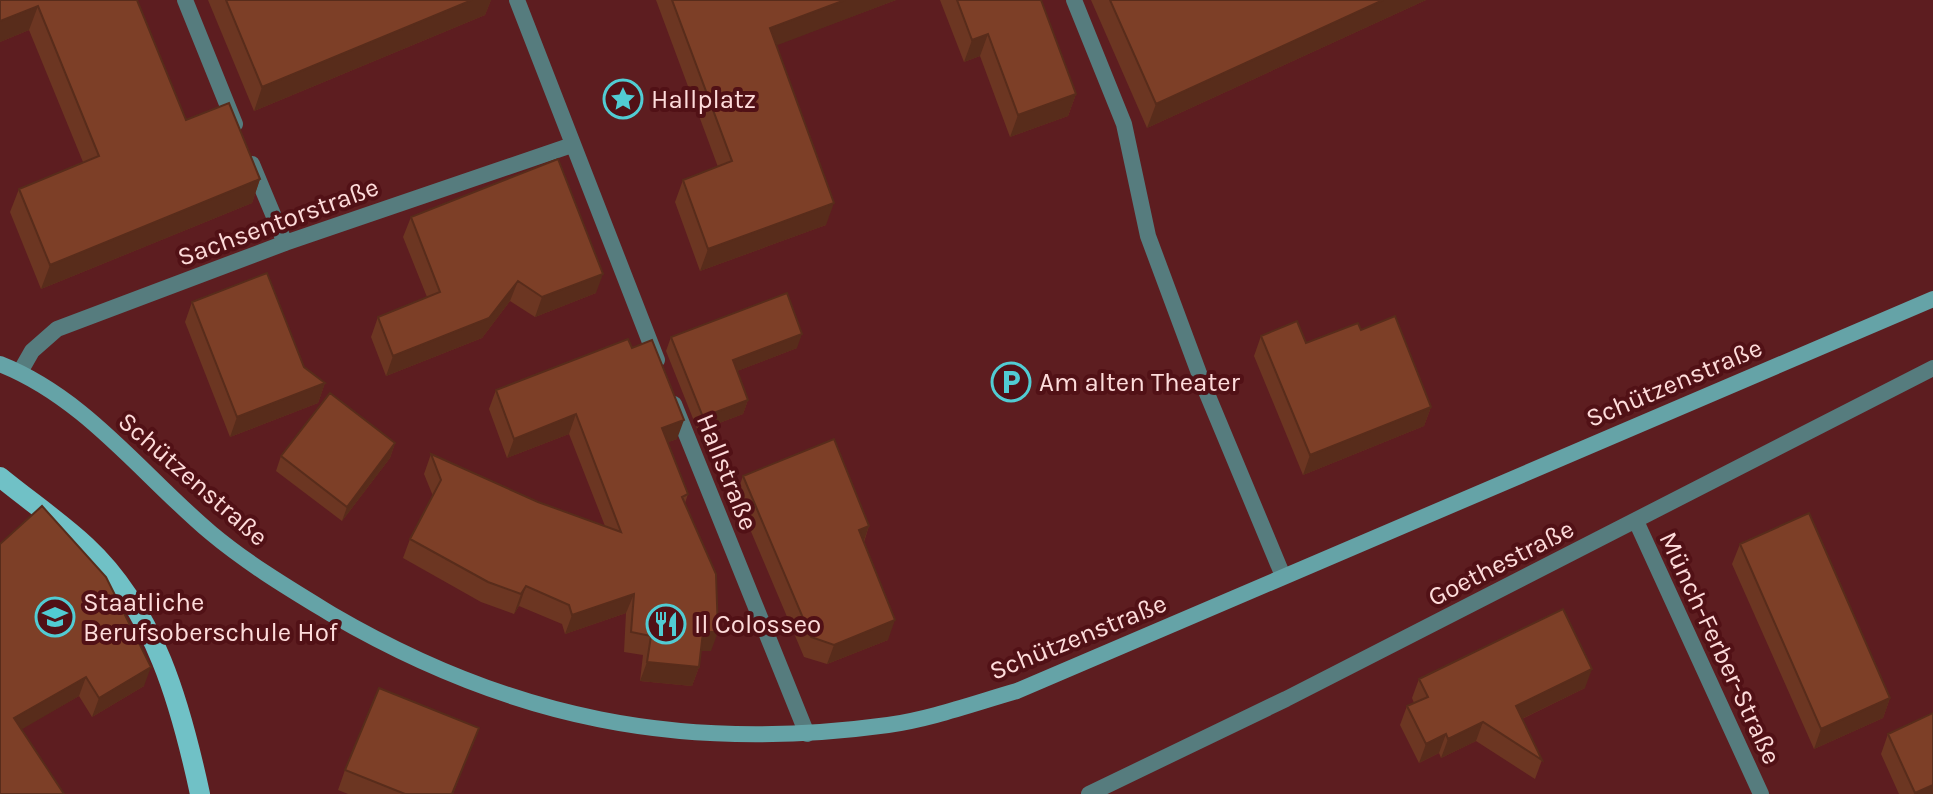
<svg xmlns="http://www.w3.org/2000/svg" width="1933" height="794" font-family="Karla,sans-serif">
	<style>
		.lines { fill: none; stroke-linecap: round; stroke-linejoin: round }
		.lane { stroke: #567c7e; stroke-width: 16 }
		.street { stroke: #567c7e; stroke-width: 16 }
		.secondary { stroke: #65a3a7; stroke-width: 16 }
		.primary { stroke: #70c1c6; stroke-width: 20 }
		.wall { fill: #6c3622 }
		.shaded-wall { fill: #582c1b }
		.building { fill: #7d3f27; stroke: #582c1b; stroke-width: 2 }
		.labels { text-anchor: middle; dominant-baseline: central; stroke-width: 8; stroke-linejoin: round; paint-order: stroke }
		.poi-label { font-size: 26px; fill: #fedcdb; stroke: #511116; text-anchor: start }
		.street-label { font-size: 26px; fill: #fedcdb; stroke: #511116 }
	</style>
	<rect width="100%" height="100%" fill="#5d1d20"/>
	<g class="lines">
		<!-- lane -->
		<path class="lane" d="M1074,0L1124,124L1148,236L1203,384L1283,576"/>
		<!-- street -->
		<path class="street" d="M185,0L235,124
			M517,0L657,360
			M252,164L285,243
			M20,372L32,351L57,329L285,243L572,145
			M674,404L807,734
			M1636,521L1761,794
			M1089,794L1286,699L1933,368"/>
		<!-- secondary -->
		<path class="secondary" d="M0,364C86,398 142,475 211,533C248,564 290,589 331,614C511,719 682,753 888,725C931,719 975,703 1017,691L1933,299"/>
		<!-- primary -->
		<path class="primary" d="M0,477C28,500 59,521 86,546C155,610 181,706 200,794"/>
	</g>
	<!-- wall -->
	<path class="wall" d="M0,0H137L186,120L260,179L252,203L41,289L10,212L19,189L83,162L29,30L0,42Z
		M208,0H491L485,15L254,111Z
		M656,0H896L776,45L826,225L700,271L675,202L683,180L718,167Z
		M940,0H1041L1076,94L1068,116L1010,137L980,56L964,62Z
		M1091,0H1426L1147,128Z
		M411,217L596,293L535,317L510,301L482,338L386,376L371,337L378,317L427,297L403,237Z
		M192,302L304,367L325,383L318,403L230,437L185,322Z
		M1361,330L1431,407L1424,426L1303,475L1254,356L1261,336L1306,343Z
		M671,337L797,348L737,371L748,400L743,414L698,431L666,351Z
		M632,348L677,439L668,442L688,494L685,503L711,651H701L699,667L692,686L640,681L643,655L624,652L626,613L565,634L562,624L519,606L514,614L481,602L403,558L410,539L433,496L424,474L431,454L538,502L605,526L569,434L507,458L489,409L496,390Z
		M395,443L390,458L342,521L276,471L281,456Z
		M743,476L869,526L864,542L888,640L827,664L804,657L736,496Z
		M0,544L144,686L92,717L79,696L21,729L0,794Z
		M1740,544L1890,698L1883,718L1814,749L1732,564Z
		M1419,679L1585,688L1522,719L1542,760L1535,779L1476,741L1441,758L1439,753L1419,763L1400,725L1407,706L1414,703L1412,698Z
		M1888,734L1933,794H1899L1881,754Z
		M471,747L453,794H348L338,790L345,770Z"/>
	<!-- shaded-wall -->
	<path class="shaded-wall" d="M472,0H491L485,15L254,111L262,87Z
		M845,0H896L762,51L770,28Z
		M1383,0H1426L1147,128L1156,104Z
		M38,6L29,30L0,42V21Z
		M988,34L980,56L964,62L972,40Z
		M1076,94L1068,116L1010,137L1018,115Z
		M260,179L252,203L41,289L50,265Z
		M834,203L826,225L700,271L708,249Z
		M603,274L596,293L535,317L542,297Z
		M518,281L510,301L482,338L386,376L393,356Z
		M802,334L797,348L727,375L733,360Z
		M325,383L318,403L230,437L237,417Z
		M748,400L743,414L698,431L703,417Z
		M1431,407L1424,426L1303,475L1310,455Z
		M576,414L569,434L507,458L514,439Z
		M684,420L677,439L655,447L662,428Z
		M395,443L390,458L342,521L347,507Z
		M869,526L862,546L859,530Z
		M526,586L519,606L514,614L521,594Z
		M634,594L626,613L565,634L572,615Z
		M895,620L888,640L827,664L834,645Z
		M703,632H718L711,651H696Z
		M647,662L699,667L692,686L640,681Z
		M151,667L144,686L92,717L99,698Z
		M1592,669L1585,688L1509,725L1516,706Z
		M86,677L79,696L7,738L14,718Z
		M1890,698L1883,718L1814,749L1821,729Z
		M1483,722L1476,741L1441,758L1448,739Z
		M1446,734L1439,753L1419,763L1426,744Z
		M1933,785V794H1915V793Z"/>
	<!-- building -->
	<path class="building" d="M0,0H137L186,120L229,103L260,179L50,265L19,189L99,156L38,6L0,21Z
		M226,0H472L262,87Z
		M672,0H845L770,28L834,203L708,249L683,180L732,161Z
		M957,0H1041L1076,94L1018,115L988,34L972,40Z
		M1110,0H1383L1156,104Z
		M558,159L603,274L542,297L518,281L489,318L393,356L378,317L440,292L411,217Z
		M267,273L304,367L325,383L237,417L192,302Z
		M787,293L802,334L733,360L748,400L703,417L671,337Z
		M1395,316L1431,407L1310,455L1261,336L1297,321L1306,343L1358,323L1361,330Z
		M628,339L632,348L652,340L684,420L662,428L688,494L682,497L716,574L718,632H703L699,667L647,662L651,636L631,632L634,594L572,615L569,605L526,586L521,594L488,582L410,539L441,480L431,454L538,502L621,532L576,414L514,439L496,390Z
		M330,393L395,443L347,507L281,456Z
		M834,439L869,526L859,530L895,620L834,645L811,637L743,476Z
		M42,506L106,577L151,667L99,698L86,677L14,718L64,794H0V544Z
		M1809,513L1890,698L1821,729L1740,544Z
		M1563,609L1592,669L1516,706L1542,760L1483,722L1448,739L1446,734L1426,744L1407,706L1428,697L1419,679Z
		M379,688L479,728L452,794H405L345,770Z
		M1933,713V785L1915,793L1888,734Z"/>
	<!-- icons -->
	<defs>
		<g id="sight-ring" transform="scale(2)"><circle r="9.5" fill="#511116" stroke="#51ccd3" stroke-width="1.5"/><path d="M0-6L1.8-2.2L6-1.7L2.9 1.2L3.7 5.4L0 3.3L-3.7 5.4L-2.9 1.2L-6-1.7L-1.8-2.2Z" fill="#51ccd3"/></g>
		<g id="parking-ring" transform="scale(2)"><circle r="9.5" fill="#511116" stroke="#51ccd3" stroke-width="1.5"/><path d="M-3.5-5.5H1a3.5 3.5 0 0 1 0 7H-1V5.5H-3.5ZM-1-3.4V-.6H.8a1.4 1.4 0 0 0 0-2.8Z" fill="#51ccd3"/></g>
		<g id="school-ring" transform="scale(2)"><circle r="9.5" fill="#511116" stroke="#51ccd3" stroke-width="1.5"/><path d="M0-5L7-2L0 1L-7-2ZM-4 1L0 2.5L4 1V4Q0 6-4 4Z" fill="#51ccd3"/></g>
		<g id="restaurant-ring" transform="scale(2)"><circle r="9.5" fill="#511116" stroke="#51ccd3" stroke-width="1.5"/><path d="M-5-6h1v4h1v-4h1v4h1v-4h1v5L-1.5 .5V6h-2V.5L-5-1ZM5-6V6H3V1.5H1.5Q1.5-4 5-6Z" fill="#51ccd3"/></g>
	</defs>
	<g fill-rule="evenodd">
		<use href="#sight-ring" x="623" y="99"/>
		<use href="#parking-ring" x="1011" y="382"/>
		<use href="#school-ring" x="55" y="617"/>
		<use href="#restaurant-ring" x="666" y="624"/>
	</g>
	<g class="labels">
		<!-- poi labels -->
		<g class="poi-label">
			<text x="651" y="99">Hallplatz</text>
			<text x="1039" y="382">Am alten Theater</text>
			<text x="83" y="602">Staatliche<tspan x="83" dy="30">Berufsoberschule Hof</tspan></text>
			<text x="694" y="624">Il Colosseo</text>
		</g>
		<!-- street labels -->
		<g class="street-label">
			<text transform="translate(278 222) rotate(-20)">Sachsentorstraße</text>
			<text transform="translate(1674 383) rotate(-23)">Schützenstraße</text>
			<text transform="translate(727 472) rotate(68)">Hallstraße</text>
			<text transform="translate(193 479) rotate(41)">Schützenstraße</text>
			<text transform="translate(1501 563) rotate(-27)">Goethestraße</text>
			<text transform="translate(1078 637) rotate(-22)">Schützenstraße</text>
			<text transform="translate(1720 648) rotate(65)">Münch-Ferber-Straße</text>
		</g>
	</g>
</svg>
